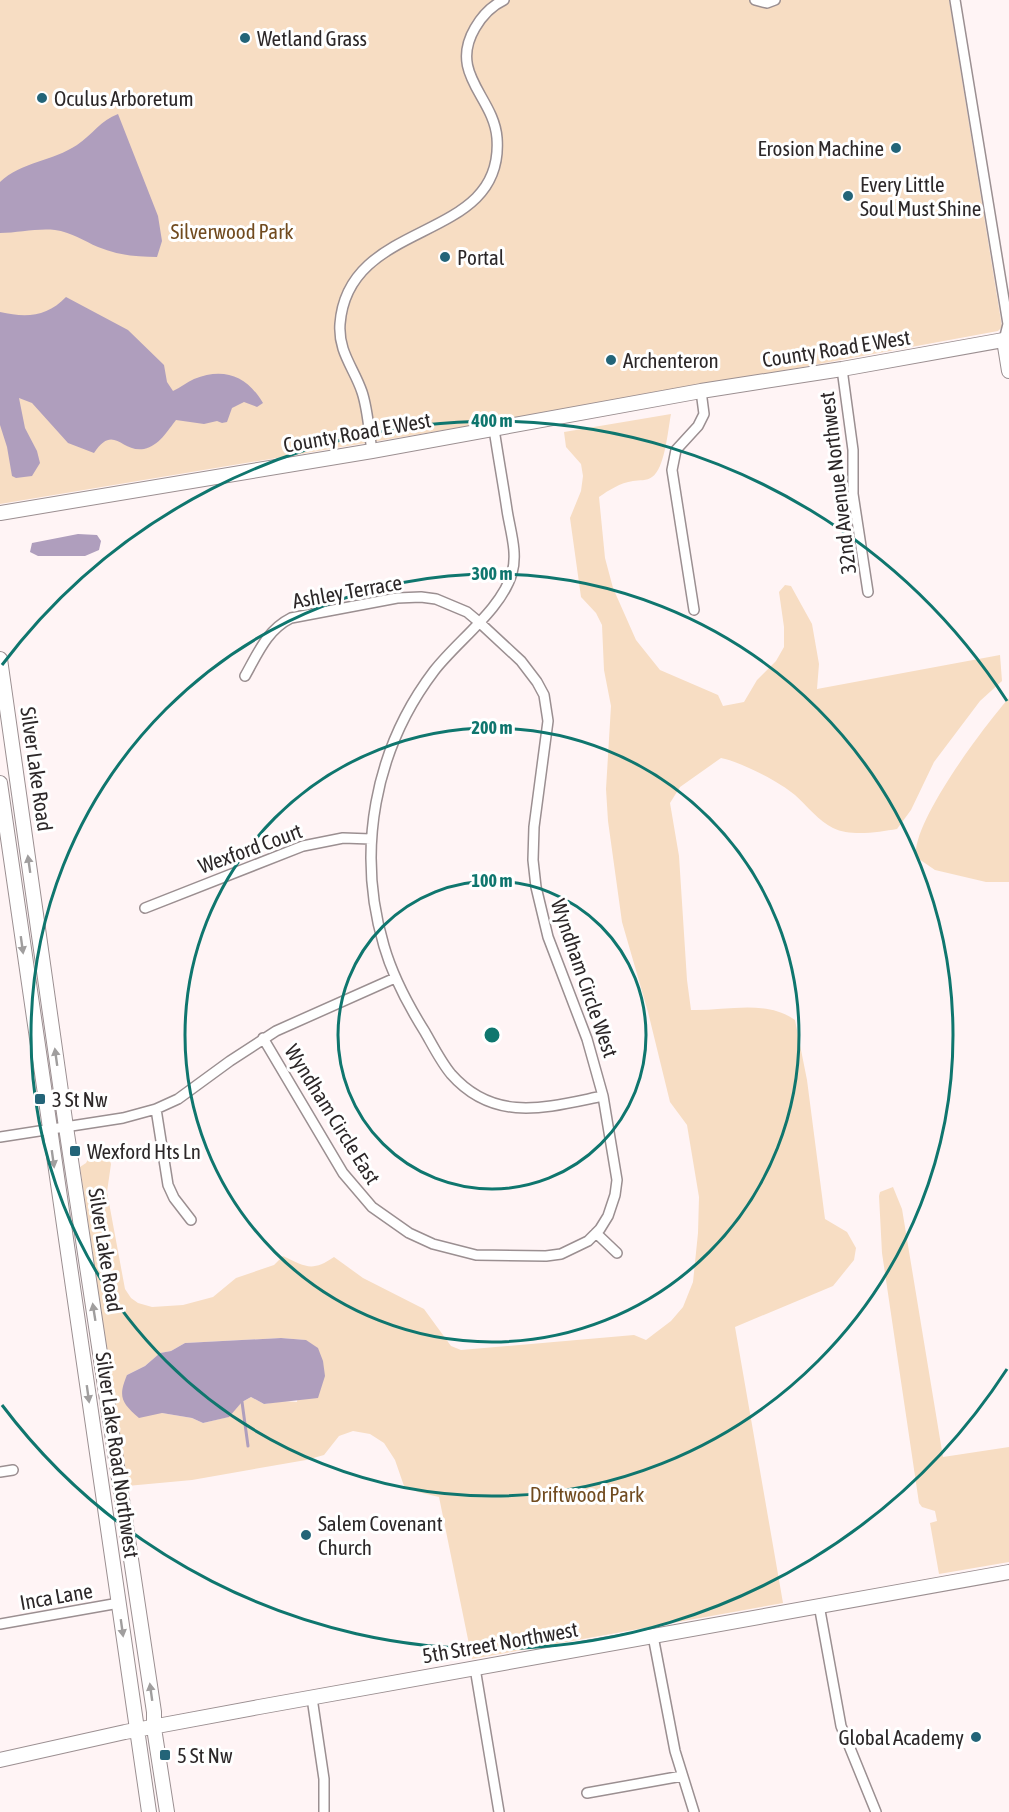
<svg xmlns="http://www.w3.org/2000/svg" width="1009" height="1812" font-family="'Asap Condensed',sans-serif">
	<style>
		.green { fill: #f7ddc3; fill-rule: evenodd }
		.water { fill: #af9ebd }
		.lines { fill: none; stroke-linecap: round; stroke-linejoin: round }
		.stream { stroke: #af9ebd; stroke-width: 3 }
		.street-casing { stroke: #9b8f91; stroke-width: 12 }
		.secondary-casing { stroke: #9b8f91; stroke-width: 16 }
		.street { stroke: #fff; stroke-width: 9 }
		.secondary { stroke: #fff; stroke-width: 14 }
		.oneway { fill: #a09e9e }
		.ring { fill: none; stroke: #0f766e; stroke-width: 3 }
		.poi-dot { fill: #236478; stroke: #fff; stroke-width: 2 }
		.labels { text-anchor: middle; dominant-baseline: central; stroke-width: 6; stroke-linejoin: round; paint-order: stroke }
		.poi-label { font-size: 21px; fill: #2c2728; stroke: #fff; text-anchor: start }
		.park-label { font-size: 21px; fill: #714b1f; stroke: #fff }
		.street-label { font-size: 21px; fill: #2c2728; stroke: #fff }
		.centre { fill: #0f766e; stroke: #fff; stroke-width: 3 }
		.ring-label { font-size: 18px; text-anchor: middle; font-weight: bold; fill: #0f766e; stroke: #fff; stroke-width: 6; stroke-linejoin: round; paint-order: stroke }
	</style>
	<rect width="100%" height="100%" fill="#fff4f5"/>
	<!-- green -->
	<path class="green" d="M0,0H949L1002,327L998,331L630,399L0,504Z
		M671,414C668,429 665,469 652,477C647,481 639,480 633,481C620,483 609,490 599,497L605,558L613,588L636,640L660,670L718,695L723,706L744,702L757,680L776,661L784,647V627L779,592L785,585L791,586L812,624L819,664L817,689L1000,655L1002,681L980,701L934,762L911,810L897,829C879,832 851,837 833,828C819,821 807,806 795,795C780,782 741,762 721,758L680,787L670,803L679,856L687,980L691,1010C725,1011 766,999 795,1020L807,1080L825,1219L847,1232L856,1248L854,1260L833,1286L735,1327L783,1603L472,1659L439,1497L418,1492L404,1486L395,1460L384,1443L370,1434L353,1431L339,1436L324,1455L306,1460L192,1480L127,1486L80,1167L86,1163L95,1147L100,1146L108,1155L111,1164L107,1192L125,1289L131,1298L138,1303L152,1307L183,1305L213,1297L236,1278L274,1265L283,1256C306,1267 312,1272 334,1257L363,1278L424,1309L451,1346L461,1350L634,1335L646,1340L671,1321L683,1307L693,1282L698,1233L699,1197L687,1125L670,1102L648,1012L622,922L608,821L606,789L611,706L604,670L602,625L596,613L581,597L570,518L581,491L583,476L581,464L566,447L564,432ZM281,1338L306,1340L297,1402L283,1401L264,1404L251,1397L242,1402L228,1417L203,1423L192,1418L162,1413L127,1375L145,1366L160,1353L171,1351L185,1343Z
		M1009,698V882H986L935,870L916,857C911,823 985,725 1009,698Z
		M893,1187L902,1209L943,1457L1009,1447V1562L939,1574L930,1523L937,1521L935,1511L922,1507L919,1503L882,1253L879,1196L880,1192Z"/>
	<!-- water -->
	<path class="water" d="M118,114L158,216L162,241L157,257C137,257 117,255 98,247C84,241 71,232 55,230C37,228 18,233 0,233V182C21,162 53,161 77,145C92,135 101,120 118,114Z
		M66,297L128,330L164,365L167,382L173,391C180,388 187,382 194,379C224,367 247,376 263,403L257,407L244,402L232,408L227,422L222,423L217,421L204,424L176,420C168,430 159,446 144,449C121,453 114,423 94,453L68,443L32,403L19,398L25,428L37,451L40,463L32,476L16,478L12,476L7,447L0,425V312C26,318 47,317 66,297Z
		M78,534L97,535L101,541L99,550L85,556H38L30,552L32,543Z
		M281,1338L306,1340L318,1348L323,1361L325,1376L318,1398L264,1404L251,1397L242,1402L229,1417L203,1423L192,1418L162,1413L139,1418C121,1402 118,1397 127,1375L145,1366L160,1353L171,1351L185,1343Z"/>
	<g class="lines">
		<!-- stream -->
		<path class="stream" d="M242,1402L248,1446"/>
		<!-- street casing -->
		<g class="street-casing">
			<path id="street" d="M755,0L767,3L775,0
				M955,0L1008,324L1004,340
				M842,369L853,450V494L868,592
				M494,429C498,456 503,483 507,510C510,530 518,553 512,573C502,609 457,641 434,671C374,750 356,852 384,946C393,977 408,1005 425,1032C433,1046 441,1062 451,1074C495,1124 548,1107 603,1096
				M372,451C369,432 368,410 362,392C354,368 338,352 340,324C348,216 505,245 497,138C494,97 448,74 475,28C482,16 491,6 504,0
				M694,610L672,470L676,450L698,426L704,414L701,391
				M245,676C258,653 267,630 291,618L397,598L421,597L436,599L467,612L479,622L521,661L537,682L544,695L548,721L534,827L533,860L536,887L548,937L587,1039L603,1096L617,1180L615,1195L608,1216L600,1229L588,1241L561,1254L546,1256L476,1255L433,1244L409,1233L372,1207L343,1173L263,1038
				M145,908L303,846L343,838L371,839
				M156,1109L168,1185L174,1198L191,1220
				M0,1137L123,1118L156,1109L178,1099L230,1061L276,1031L395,978
				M596,1233L617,1253
				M0,1472L13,1470
				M819,1605L841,1726L876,1812
				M0,1624L119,1603
				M653,1636L675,1751L694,1812
				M475,1668L499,1812
				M312,1698L324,1779V1812
				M587,1793L682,1776"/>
		</g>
		<!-- secondary casing -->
		<g class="secondary-casing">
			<path id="secondary" d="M1004,340L1009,371
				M0,513L372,451L701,391L842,369L1009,339
				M0,659L66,1127L154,1712V1728L167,1812
				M0,783L149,1812
				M0,1760L125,1732L259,1707L1009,1572"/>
		</g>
		<!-- street -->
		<use href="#street" class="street"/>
		<!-- secondary -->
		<use href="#secondary" class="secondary"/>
	</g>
	<!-- one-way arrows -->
	<defs><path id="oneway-solid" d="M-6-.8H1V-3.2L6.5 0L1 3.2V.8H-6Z" transform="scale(1.5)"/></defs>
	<g class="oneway">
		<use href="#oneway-solid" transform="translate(29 864) rotate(-98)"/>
		<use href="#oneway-solid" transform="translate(22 945) rotate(82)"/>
		<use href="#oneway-solid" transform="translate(56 1057) rotate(-98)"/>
		<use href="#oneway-solid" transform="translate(53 1159) rotate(82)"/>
		<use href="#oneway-solid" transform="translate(94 1312) rotate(-99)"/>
		<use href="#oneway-solid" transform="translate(88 1394) rotate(82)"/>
		<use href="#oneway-solid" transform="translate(122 1628) rotate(82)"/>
		<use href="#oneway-solid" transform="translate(151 1692) rotate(-98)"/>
	</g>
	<!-- distance rings -->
	<g class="ring">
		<circle cx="492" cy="1035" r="154"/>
		<circle cx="492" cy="1035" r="307"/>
		<circle cx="492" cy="1035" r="461"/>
		<path d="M1007 1369A614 614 0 0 1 2 1405M2 665A614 614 0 0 1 1007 701"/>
	</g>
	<!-- markers -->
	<g class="poi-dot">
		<circle cx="245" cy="38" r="6"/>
		<circle cx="42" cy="98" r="6"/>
		<circle cx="896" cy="148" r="6"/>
		<circle cx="848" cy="196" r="6"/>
		<circle cx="445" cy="257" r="6"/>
		<circle cx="611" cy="360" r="6"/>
		<rect x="34" y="1093" width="12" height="12" rx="3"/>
		<rect x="69" y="1145" width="12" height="12" rx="3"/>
		<circle cx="306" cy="1535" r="6"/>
		<circle cx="976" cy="1737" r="6"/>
		<rect x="159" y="1749" width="12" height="12" rx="3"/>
	</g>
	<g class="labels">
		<!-- poi labels -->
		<g class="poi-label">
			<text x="257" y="38">Wetland Grass</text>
			<text x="54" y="98">Oculus Arboretum</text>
			<text x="884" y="148" text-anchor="end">Erosion Machine</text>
			<text x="860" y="184">Every Little<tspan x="860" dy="24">Soul Must Shine</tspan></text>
			<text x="457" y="257">Portal</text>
			<text x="623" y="360">Archenteron</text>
			<text x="52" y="1099">3 St Nw</text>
			<text x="87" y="1151">Wexford Hts Ln</text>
			<text x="318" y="1523">Salem Covenant<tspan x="318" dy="24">Church</tspan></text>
			<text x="964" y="1737" text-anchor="end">Global Academy</text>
			<text x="177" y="1755">5 St Nw</text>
		</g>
		<!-- park labels -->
		<g class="park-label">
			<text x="232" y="231">Silverwood Park</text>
			<text x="587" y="1494">Driftwood Park</text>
		</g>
		<!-- street labels -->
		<g class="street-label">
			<text transform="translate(836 348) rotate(-9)">County Road E West</text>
			<text transform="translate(357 432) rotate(-10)">County Road E West</text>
			<text transform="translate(837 483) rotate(-97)">32nd Avenue Northwest</text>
			<text transform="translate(347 591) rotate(-10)">Ashley Terrace</text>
			<text transform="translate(37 769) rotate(82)">Silver Lake Road</text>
			<text transform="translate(250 848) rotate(-20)">Wexford Court</text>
			<text transform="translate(585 978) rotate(71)">Wyndham Circle West</text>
			<text transform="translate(333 1114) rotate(58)">Wyndham Circle East</text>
			<text transform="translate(106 1250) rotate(81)">Silver Lake Road</text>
			<text transform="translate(118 1455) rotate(82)">Silver Lake Road Northwest</text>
			<text transform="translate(56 1596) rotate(-10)">Inca Lane</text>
			<text transform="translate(500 1642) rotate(-10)">5th Street Northwest</text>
		</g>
	</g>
	<circle cx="492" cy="1035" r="9" class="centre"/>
	<g class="ring-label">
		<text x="492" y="427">400 m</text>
		<text x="492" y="580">300 m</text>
		<text x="492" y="734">200 m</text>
		<text x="492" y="887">100 m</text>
	</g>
</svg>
